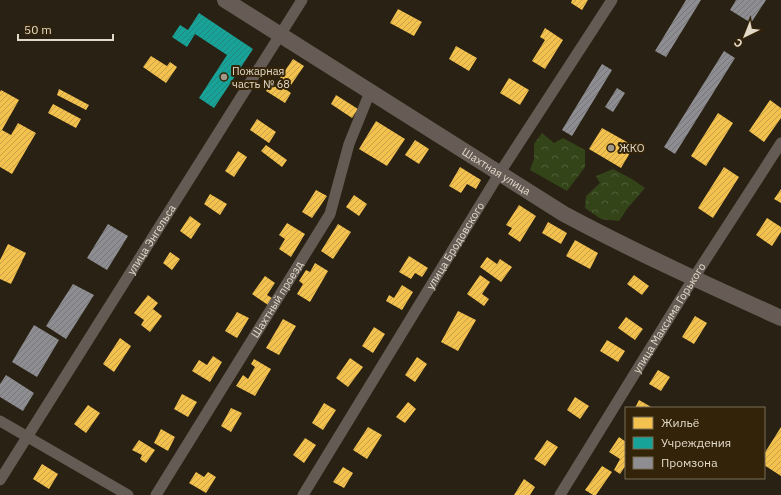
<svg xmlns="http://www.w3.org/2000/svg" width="781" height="495" font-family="'IBM Plex Sans',sans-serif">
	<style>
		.forest { fill: url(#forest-crowns) }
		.homes { fill: url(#homes-hatch) }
		.public { fill: url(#public-hatch) }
		.industry { fill: url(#industry-hatch) }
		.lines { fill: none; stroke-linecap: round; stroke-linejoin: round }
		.minor { stroke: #645b54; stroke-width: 11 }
		.secondary { stroke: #665c55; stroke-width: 16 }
		.poi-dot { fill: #a19989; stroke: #332409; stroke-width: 1.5 }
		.labels { text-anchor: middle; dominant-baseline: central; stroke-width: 4; stroke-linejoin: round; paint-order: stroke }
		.poi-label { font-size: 11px; fill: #e2d9c9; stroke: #332409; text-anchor: start }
		.street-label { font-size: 11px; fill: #e2d9c9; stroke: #332409 }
	</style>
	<defs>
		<pattern id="forest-crowns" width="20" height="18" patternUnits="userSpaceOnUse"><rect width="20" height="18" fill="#334419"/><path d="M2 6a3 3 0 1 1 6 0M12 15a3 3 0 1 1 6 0" fill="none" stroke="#505e39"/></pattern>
		<pattern id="homes-hatch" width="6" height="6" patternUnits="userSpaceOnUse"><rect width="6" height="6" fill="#f2c14e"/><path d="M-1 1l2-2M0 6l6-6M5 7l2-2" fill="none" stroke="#c6a14a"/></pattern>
		<pattern id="public-hatch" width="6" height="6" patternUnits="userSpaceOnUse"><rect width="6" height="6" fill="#17a398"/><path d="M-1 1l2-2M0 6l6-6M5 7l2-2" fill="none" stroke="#24867c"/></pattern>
		<pattern id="industry-hatch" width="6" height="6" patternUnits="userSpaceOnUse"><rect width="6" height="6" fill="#8d8d92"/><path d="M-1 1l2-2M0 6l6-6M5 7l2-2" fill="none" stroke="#777678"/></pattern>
	</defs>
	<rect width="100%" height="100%" fill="#292113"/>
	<!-- forest -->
	<path class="forest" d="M542,133L554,143L563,138L585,150V167L567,191L530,170L534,159V144Z
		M613,169L632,179L645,188L627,209L619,221L601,219L585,208L586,196L600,183L596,176Z"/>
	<!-- homes -->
	<path class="homes" d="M572,0H588L582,10L571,3Z
		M398,9L422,22L414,36L390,23Z
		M545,28L563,40L545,69L532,61L545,40L540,37Z
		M456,46L477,58L469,71L449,59Z
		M151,56L167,66L170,62L177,67L166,83L143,67Z
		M293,59L304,66L291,85L280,78Z
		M509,78L529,90L520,105L500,93Z
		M271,84L276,87L278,84L291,93L285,103L266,91Z
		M59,89L89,105L86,110L57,95Z
		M1,90L19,100L2,130L11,135L18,123L36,133L12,174L0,167V92Z
		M336,95L358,109L352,118L331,104Z
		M770,100L781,108V118L764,142L749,131Z
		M53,104L81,119L76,128L48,113Z
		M718,113L733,123L706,166L691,156Z
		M257,119L276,132L269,143L250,130Z
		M376,121L405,139L387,166L359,149Z
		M602,128L634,146L621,168L589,149Z
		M415,140L429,149L419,164L405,155Z
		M266,145L287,160L282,167L261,151Z
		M238,151L247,157L234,177L225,171Z
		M460,167L481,180L476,189L467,184L461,193L449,186Z
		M724,167L739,177L713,218L698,208Z
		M781,189V203L774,199Z
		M316,190L327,196L312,218L302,212Z
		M210,194L227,204L220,215L204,204Z
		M354,195L367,204L359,216L346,207Z
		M519,205L536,216L520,242L508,234L512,228L506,225Z
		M190,216L201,224L191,239L180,231Z
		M767,218L781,227V232L772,246L756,235Z
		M548,222L567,233L561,244L542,233Z
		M287,223L305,234L291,257L279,249L285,239L279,235Z
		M338,224L351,232L333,259L321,251Z
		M575,240L598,253L590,269L566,256Z
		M8,244L26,253L11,284L0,279V260Z
		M170,252L180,259L172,270L163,263Z
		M409,256L428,268L422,277L415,273L411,279L399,272Z
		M487,257L497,264L500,259L512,267L501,282L480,267Z
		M315,263L328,271L310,302L297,294L303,284L299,281L306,270L310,272Z
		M480,275L490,282L482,294L489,299L484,306L467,294Z
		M634,275L649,286L642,295L627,284Z
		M265,276L275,283L267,295L272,298L268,305L252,294Z
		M402,285L413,292L402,310L386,301L389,295L394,298Z
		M148,295L158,303L153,309L162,316L150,332L141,325L144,320L134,313Z
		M458,311L476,320L458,351L441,342Z
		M237,312L249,318L237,338L225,331Z
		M695,316L707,323L694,344L682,337Z
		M626,317L643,329L635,340L618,328Z
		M283,319L296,326L279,355L266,348Z
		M374,327L385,334L373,353L362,346Z
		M120,338L131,346L114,372L103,364Z
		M607,340L625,351L618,362L600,351Z
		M213,356L222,362L210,382L192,371L199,360L207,365Z
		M417,357L427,364L415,382L405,375Z
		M350,358L363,367L348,387L336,378Z
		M254,359L271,369L255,396L236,386L243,375L248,379L255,367L251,364Z
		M658,370L670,377L661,391L649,384Z
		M182,394L197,402L188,417L174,409Z
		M575,397L589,406L580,419L567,410Z
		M639,400L653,408H635Z
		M408,402L416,409L405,423L396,417Z
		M324,403L336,410L323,430L312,423Z
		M88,405L100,413L86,433L74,424Z
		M231,408L242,413L231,432L221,426Z
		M368,427L382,435L367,459L353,450Z
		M781,427V476L764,465V454Z
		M161,429L175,437L168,451L154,443Z
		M619,437L626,442V465L620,474L614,470L620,459L609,452Z
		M305,438L316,445L304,463L293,455Z
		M139,440L155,450L146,463L140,459L142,455L132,450Z
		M547,440L558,447L545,466L534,459Z
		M42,464L58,474L49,489L33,479Z
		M602,466L612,472L596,495H593L585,490Z
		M343,467L353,473L344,488L333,482Z
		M196,472L204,477L208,472L216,477L206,493L189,483Z
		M524,479L535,487L530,495H514Z"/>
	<!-- public -->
	<path class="public" d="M199,13L253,49L214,108L199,98L227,55L195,34L187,47L172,37L180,25L188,30Z"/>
	<!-- industry -->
	<path class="industry" d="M686,0H701L666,57L655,51Z
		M736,0H766L751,23L730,10Z
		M724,51L735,58L675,154L664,147Z
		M602,64L612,70L572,136L562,130Z
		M617,88L625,93L613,112L605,107Z
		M108,224L128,236L107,270L87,258Z
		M73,284L94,295L66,339L46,326Z
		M34,325L59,340L37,377L12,362Z
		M6,375L34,393L23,411L0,397V384Z"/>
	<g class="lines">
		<!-- minor -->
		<g class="minor">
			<path d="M0,421L128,495"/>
			<path id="s1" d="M0,480L302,0"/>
			<path id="s2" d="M156,495L330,214L349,144L370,92"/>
			<path id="s3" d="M303,495L499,174L612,0"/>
			<path id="s4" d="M560,495L693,279L781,143"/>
		</g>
		<!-- secondary -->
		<path class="secondary" id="s5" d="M225,0L564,214C635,252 708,285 781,318"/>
	</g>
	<!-- markers -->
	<g class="poi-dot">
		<circle cx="224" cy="77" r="4"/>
		<circle cx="611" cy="148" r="4"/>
	</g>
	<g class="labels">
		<!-- poi labels -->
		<g class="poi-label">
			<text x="232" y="71">Пожарная<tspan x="232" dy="13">часть № 68</tspan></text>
			<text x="619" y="148">ЖКО</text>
		</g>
		<!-- street labels -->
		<g class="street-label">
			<text stroke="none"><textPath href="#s5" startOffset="321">Шахтная улица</textPath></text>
			<text stroke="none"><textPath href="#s1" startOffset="284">улица Энгельса</textPath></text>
			<text stroke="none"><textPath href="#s3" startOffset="292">улица Бродовского</textPath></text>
			<text stroke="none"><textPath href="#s2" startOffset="230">Шахтный проезд</textPath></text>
			<text stroke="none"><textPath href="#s4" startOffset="208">улица Максима Горького</textPath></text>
		</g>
	</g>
	<!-- legend -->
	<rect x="625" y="407" width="140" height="72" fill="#332409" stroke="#796c56"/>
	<rect x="633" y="417" width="20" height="12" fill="#f2c14e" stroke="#796c56"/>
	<text x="661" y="427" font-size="12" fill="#e2d9c9">Жильё</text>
	<rect x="633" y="437" width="20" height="12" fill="#17a398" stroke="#796c56"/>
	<text x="661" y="447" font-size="12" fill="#e2d9c9">Учреждения</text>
	<rect x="633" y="457" width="20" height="12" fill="#8d8d92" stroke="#796c56"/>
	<text x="661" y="467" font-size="12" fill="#e2d9c9">Промзона</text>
	<!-- north arrow -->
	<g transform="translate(745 36) rotate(223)" stroke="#332409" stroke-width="3" paint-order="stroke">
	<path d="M0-3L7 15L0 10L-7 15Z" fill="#e2d9c9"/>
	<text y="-6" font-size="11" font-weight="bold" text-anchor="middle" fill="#e2d9c9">С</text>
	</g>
	<!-- scale -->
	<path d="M18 34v6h95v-6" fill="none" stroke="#e2d9c9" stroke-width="2"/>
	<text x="24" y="34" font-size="12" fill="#e2d9c9" stroke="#332409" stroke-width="3" paint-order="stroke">50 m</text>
</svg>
